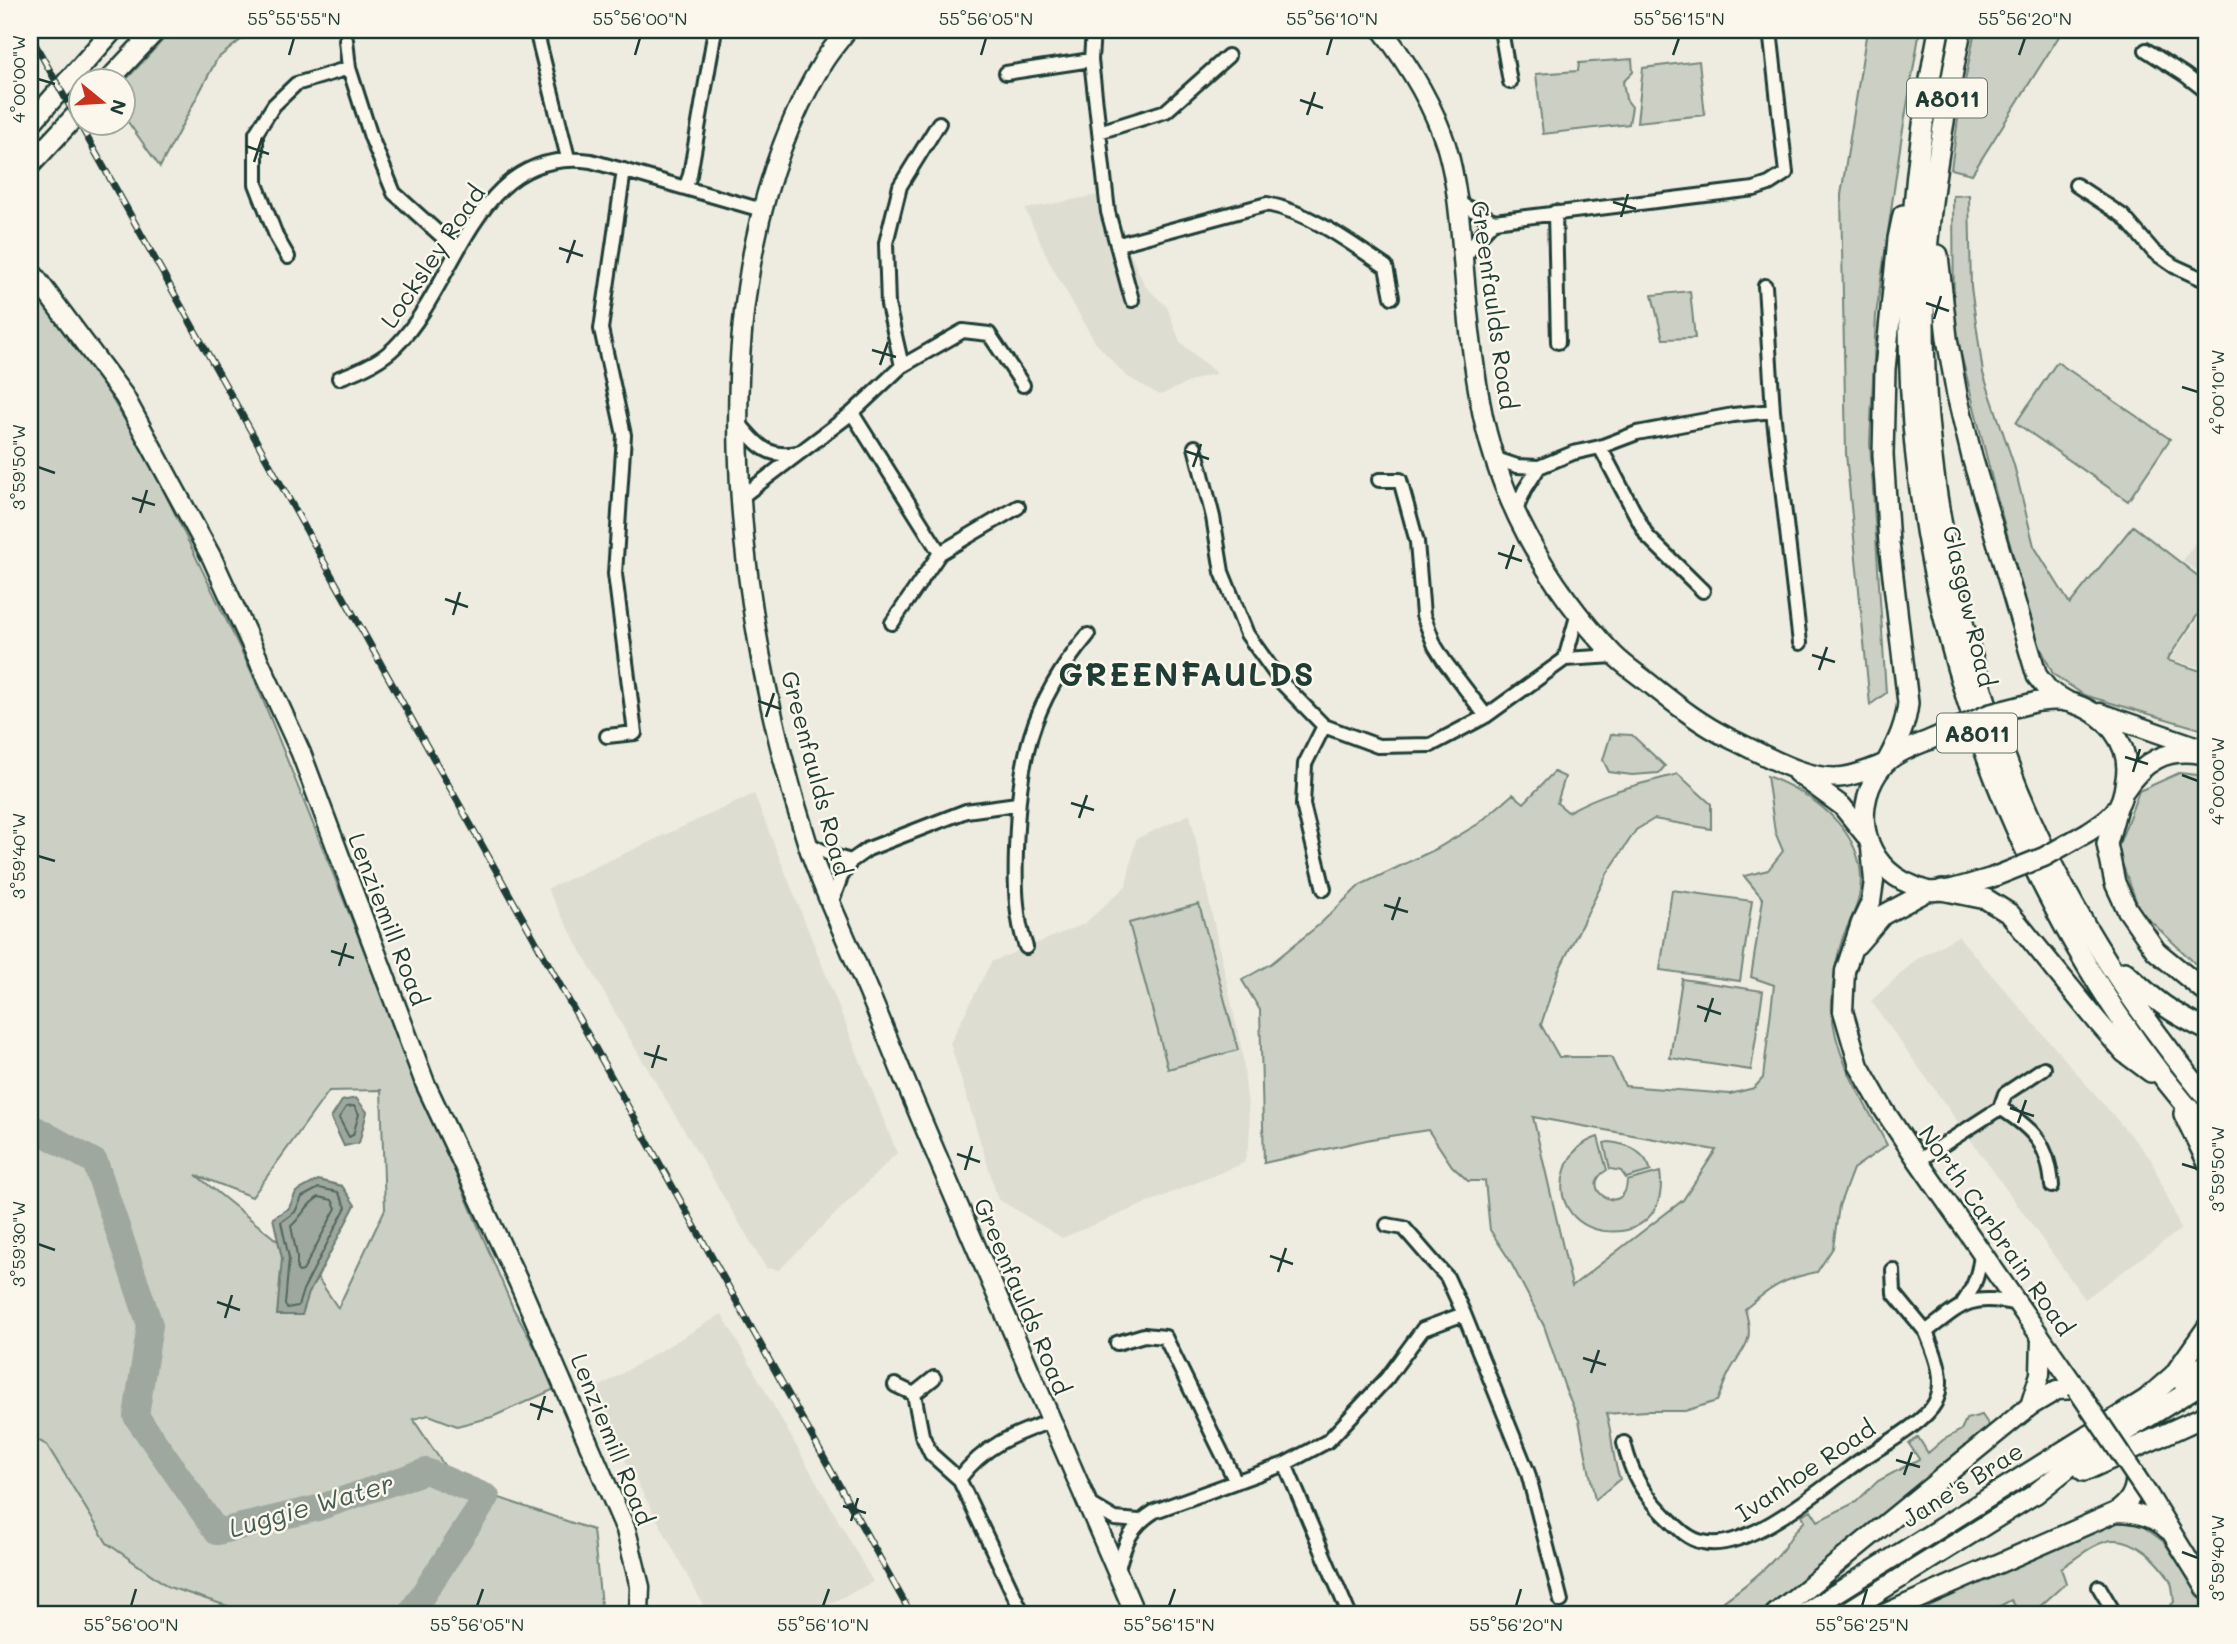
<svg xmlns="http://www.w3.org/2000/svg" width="2237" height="1644" font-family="Mali,sans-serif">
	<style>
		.built { fill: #ddddd2 }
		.green { fill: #cbcfc4; stroke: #75867c; stroke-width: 2; fill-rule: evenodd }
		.water { fill: #9fa89f; stroke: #6c7d74; stroke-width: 2 }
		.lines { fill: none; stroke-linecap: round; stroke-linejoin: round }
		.shore { stroke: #52685f; stroke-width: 2 }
		.stream { stroke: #6c7d74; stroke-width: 4.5 }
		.river { stroke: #9fa89f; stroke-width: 26 }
		.street-casing { stroke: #1f3d34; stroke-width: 18 }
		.secondary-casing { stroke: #1f3d34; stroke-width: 23 }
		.primary-casing { stroke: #1f3d34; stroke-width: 24 }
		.street { stroke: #fbf7ec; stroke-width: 12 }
		.secondary { stroke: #fbf7ec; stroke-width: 18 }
		.primary { stroke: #fbf7ec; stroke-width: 19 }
		.rail-casing { stroke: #1f3d34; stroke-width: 7 }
		.rail { stroke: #fbf7ec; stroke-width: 4.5; stroke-dasharray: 13; stroke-linecap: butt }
		.secondary-bridge-casing { stroke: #1f3d34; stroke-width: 23; stroke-linecap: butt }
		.secondary-bridge { stroke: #fbf7ec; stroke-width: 18 }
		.ticks { fill: none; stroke: #1f3d34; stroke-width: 2.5 }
		.labels { text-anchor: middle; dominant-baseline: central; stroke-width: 5; stroke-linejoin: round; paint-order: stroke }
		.shield { fill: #fbf7ec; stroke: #61756b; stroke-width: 2 }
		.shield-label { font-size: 23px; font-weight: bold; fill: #1f3d34 }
		.street-label { font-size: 24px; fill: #1f3d34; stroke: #fbf7ec }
		.water-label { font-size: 26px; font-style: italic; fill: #455d54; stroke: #fbf7ec }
		.district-label { font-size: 32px; font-weight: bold; letter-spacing: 2px; fill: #1f3d34; stroke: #fbf7ec }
		.neatline { fill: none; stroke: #1f3d34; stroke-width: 2.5 }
		.ticks-label { font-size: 18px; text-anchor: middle; fill: #1f3d34 }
	</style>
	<rect width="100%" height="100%" fill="#eeece1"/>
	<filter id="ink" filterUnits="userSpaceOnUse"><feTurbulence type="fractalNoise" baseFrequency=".0143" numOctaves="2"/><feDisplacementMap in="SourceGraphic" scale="14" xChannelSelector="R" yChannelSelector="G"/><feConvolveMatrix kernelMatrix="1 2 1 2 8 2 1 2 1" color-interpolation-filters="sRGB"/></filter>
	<g filter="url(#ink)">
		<!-- built -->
		<path class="built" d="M1103,194L1145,286L1167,307L1180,342L1217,374L1201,377L1160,395L1126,376L1095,342L1051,265L1025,209Z
			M2207,525V578L2183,561Z
			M2207,607V670L2170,659Z
			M754,794L897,1153L779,1270L766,1268L628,1036L547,889Z
			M1190,814L1242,1051L1250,1126L1249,1144L1244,1163L1062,1238L998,1199L950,1043L991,962L1084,924L1126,886L1136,839Z
			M1958,936L2151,1159L2181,1229L2085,1299L1871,1001L1917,959Z
			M722,1314L873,1582L809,1614H708L589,1393Z
			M30,1436L47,1445L107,1543L169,1587L252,1614H30Z"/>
		<!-- green -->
		<path class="green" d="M172,30H253L217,59L160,167L123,115V83Z
			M1867,30H1920L1901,141L1876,315L1870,443L1886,693L1870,705L1846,454L1841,195Z
			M1975,30H2063L1972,174L1951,169L1959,112Z
			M1632,59L1633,72L1623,82L1626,99L1632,107L1629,124L1543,134L1536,74L1578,71L1579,63Z
			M1699,61L1705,115L1637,122L1643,68Z
			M1969,195L1971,287L1983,373L2014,465L2034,546L2070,604L2133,526L2207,583V601L2167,660L2207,673V731L2084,695L2053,674L2036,638L1994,487L1954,326L1953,196Z
			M30,281L100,379L149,460L252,673L425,1101L513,1308L557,1388L492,1417L457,1426L429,1415L413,1419L456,1483L593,1530L602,1614H252L169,1587L107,1543L47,1445L30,1436ZM381,1090L385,1209L338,1308L311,1268L196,1175L252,1197L329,1091Z
			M1690,291L1695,338L1663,339L1652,295Z
			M2057,362L2170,439L2128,501L2016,423Z
			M1611,734L1632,735L1665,766L1659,773L1632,775L1609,772L1603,760Z
			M1554,772L1565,777L1557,803L1568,812C1602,792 1640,784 1678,774L1711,804V829L1654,819L1636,830L1607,874L1558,972L1541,1025L1559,1057H1611L1625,1086L1730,1094L1754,1088L1763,1078L1774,985L1751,977L1763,899L1744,876L1768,870L1783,851L1775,832L1767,776C1817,795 1872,837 1859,897C1856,911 1848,924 1843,937C1836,959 1831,989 1832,1011C1835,1060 1865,1102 1887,1145L1853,1169L1839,1206L1833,1248L1817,1272C1784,1278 1770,1288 1745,1309C1756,1346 1742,1346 1728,1375C1724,1383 1721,1392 1717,1401L1685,1411H1646L1606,1414C1614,1437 1611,1456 1620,1479L1595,1500L1579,1420L1565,1388L1544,1326L1509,1259L1490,1230L1485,1181H1468L1452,1166L1428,1130L1371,1139L1264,1163L1260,1010L1242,980L1272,963L1320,924L1360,885L1436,849L1478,824L1513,794L1524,803ZM1533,1117L1715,1150H1716L1683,1200L1572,1286Z
			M2179,773L2207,776V975L2140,911L2117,850L2139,791Z
			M1672,890L1752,901L1740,981L1660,970Z
			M1199,904L1238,1050L1168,1069L1129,923Z
			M1682,979L1763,991L1751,1070L1670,1058Z
			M1598,1137L1607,1170C1575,1189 1626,1219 1627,1181L1660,1172C1673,1258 1542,1245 1565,1170C1570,1153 1582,1142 1598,1137Z
			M1609,1142C1628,1144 1645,1151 1651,1171L1626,1178L1621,1171L1610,1169L1604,1143Z
			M1982,1415L1993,1431L1768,1614H1706C1731,1596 1757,1578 1778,1555C1789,1543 1790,1534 1805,1521L1802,1515L1811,1510L1818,1521L1856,1502L1878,1481L1919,1459L1909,1444L1918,1437L1928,1453L1943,1440L1961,1430L1966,1419Z
			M2118,1522L2140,1524L2164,1542L2207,1605V1614H2162L2174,1602C2173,1595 2173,1586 2170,1580C2160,1562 2136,1539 2114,1540C2095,1541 2076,1559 2061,1568L2066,1583L2038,1608L2021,1614L2011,1600L1989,1612L1990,1614H1900L2084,1531Z"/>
		<!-- water -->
		<path class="water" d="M356,1098L367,1112L359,1143L344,1146L331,1118L342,1101Z
			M318,1180L342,1186L355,1205L309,1293L302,1315H277L282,1258L273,1218L289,1208L296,1192Z"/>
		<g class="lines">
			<!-- shore -->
			<path class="shore" d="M354,1106L359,1114L353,1135L349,1137L339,1118L346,1107Z
				M319,1188L338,1192L346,1207L303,1290L298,1306L287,1308L285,1305L289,1258L281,1222L295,1212L302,1197Z
				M319,1197L332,1200L336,1208L303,1271L299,1272L297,1270V1256L291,1226C302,1217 306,1204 319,1197Z"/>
			<!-- stream -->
			<path class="stream" d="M30,1127L34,1128"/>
			<!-- river -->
			<path class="river" d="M34,1128L95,1162L150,1325L136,1416L217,1532L318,1508L426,1471L487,1497L410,1614"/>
			<!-- street casing -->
			<g class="street-casing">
				<path id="street" d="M536,30L568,158
					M1093,30L1091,60L1108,212L1132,300
					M1501,30L1510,82
					M346,40L349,68
					M2146,50L2185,75L2207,92
					M1006,73L1091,60
					M1099,132L1166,111L1228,56
					M2076,185L2123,216L2154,252L2174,266L2207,281
					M686,186L690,175L715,30
					M1457,202L1494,221L1754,189L1769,184L1786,173L1770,30
					M1555,212L1558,342
					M1119,244L1267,204C1311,213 1349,242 1386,267L1392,297
					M288,257L277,238L256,184V133L274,105L296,84L349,68L371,137L394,193L456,249
					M1464,259L1477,239L1494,221
					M1765,286L1773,411L1800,643
					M902,366L888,305L886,243L900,186L939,123
					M339,378C359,371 380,362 395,347C459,284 474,145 591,161L762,210
					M852,413L940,553
					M739,423C758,446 769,460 801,452
					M1195,447L1213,517L1222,572L1247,634L1282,683L1324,726L1378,746L1431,745L1486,716L1565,659L1615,656
					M1600,447L1647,536L1703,591
					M1496,459L1517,466L1539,467L1573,453L1600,447L1637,433L1733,415L1773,411
					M1379,480H1400L1417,542L1423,615L1435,646L1445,662L1486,716
					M740,498L852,413L902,366L963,331L989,334L1023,385
					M1515,512L1525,489L1539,467
					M892,623L940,553L1018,507
					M1565,659L1578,613
					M607,736L635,733L615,574L624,435L601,329L624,170
					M807,843L833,856L851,861
					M1324,889L1303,805L1305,764L1324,726
					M830,906L841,877L851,861L868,849L966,811L1017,804
					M1026,947C1015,917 1015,881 1016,850C1019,761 1029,705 1088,635
					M2000,1108L2005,1094L2044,1068
					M1918,1161L2000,1108C2034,1129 2049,1145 2052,1186
					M1387,1225L1404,1228L1436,1265L1447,1277L1464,1314L1528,1473L1561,1601
					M1893,1270L1894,1293L1926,1332
					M1963,1303C1975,1286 1980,1271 1981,1250
					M1117,1343L1144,1335L1165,1337L1236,1482
					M895,1385L914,1394L922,1435L931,1454L959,1479L1023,1614
					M914,1394L934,1378
					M1624,1443C1632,1475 1641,1491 1665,1515C1676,1526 1687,1539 1703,1542C1746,1553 1821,1489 1855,1464C1876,1449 1924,1424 1935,1403C1947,1380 1935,1354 1926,1332C1962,1304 1970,1293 2018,1304
					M1285,1464L1349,1614
					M959,1479C985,1445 1012,1435 1051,1421
					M1088,1503L1115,1519L1139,1521
					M1117,1572C1125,1544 1129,1527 1155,1511L1285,1464L1328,1441L1387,1378L1423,1329L1464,1314
					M2099,1587L2115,1614"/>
			</g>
			<!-- secondary casing -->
			<g class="secondary-casing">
				<path id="secondary" d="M847,30C839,41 829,52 822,64C692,279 734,616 808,845C822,888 842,928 859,970C874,1003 887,1037 901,1071C977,1253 1058,1433 1135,1614
					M1382,30C1409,65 1432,102 1446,145C1461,195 1461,249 1467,302C1470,335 1474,368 1480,401C1497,496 1547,586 1614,655C1626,667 1642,677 1655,688C1679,707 1702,725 1729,738C1761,753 1808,782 1843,777C1857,775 1871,769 1884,764
					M30,270L124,396L212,558L301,753L425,1083L518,1281L626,1530L640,1587L639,1614
					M2036,702C2046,701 2058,699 2068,702C2104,711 2133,743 2125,782C2124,791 2121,804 2114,812C2108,820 2097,826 2088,832
					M2100,713L2207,750
					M1934,738C1918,745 1894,752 1883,766C1853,802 1860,858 1903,881C1910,884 1919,889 1928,891C1947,893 1972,883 1991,878
					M1797,773L1842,806L1866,836
					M2125,790C2144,761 2166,748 2201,754
					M1871,848L1874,881L1871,902L1861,923L1845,971L1843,1011L1859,1066L1884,1110L1918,1161L2077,1389
					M1857,945L1883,915L1928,891
					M2030,1406L2040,1374L2041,1338
					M2149,1496L2207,1590
					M2116,1512C2135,1512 2154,1516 2168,1530
					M1775,1614L2030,1406L2057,1390L2077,1389
					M1803,1614L2149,1397
					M1843,1614L2035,1494
					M1884,1614L2116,1512C2129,1503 2137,1491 2135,1474"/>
			</g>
			<!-- primary casing -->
			<g class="primary-casing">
				<path id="primary" d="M1939,30C1882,317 1903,592 2030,859C2077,957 2134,1049 2207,1129
					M1961,30C1942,127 1924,225 1924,324C1924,534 1987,767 2097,945C2130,999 2168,1050 2207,1098
					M109,80L156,30
					M30,124L113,30
					M30,165L80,111
					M1938,255L1947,338L1957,395L1972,457L2037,676L2049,691L2066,701
					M1888,760C1898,741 1906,724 1908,703L1889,543L1883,455L1885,369L1898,239L1903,215
					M2116,811L2107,844L2115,883L2127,909L2156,951L2207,993
					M1942,890L1986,899L2010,914L2098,1022L2124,1052L2151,1072
					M2125,972C2155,1001 2170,1012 2207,1030
					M2184,1114L2207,1161
					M2181,1380L2207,1364
					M2149,1397L2174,1375L2207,1328
					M2084,1471L2207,1415
					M2035,1494L2070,1466L2207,1380"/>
			</g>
			<!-- street -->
			<use href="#street" class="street"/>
			<!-- secondary -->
			<use href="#secondary" class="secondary"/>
			<!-- primary -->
			<use href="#primary" class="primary"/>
			<!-- rail casing -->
			<g class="rail-casing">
				<path id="rail" d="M30,35L911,1614"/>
			</g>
			<!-- rail -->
			<use href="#rail" class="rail"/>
			<!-- secondary-bridge casing -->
			<g class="secondary-bridge-casing">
				<path id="secondary-bridge" d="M1934,738L1989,714L2036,702
					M1991,878L2044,857L2088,832
					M2077,1389L2149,1496"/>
			</g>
			<!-- secondary-bridge -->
			<use href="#secondary-bridge" class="secondary-bridge"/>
		</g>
	</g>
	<!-- ticks -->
	<path class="ticks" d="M289,55L294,38M635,55L640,38M981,55L986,38M1327,55L1332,38M1673,55L1679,38M2019,55L2025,38M38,79L55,84M1300,100L1323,108M1307,115L1315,92M246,146L269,154M254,162L262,138M1613,202L1636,209M1621,217L1628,194M559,248L583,256M567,263L575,240M1926,303L1949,311M1934,319L1941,296M872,350L896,357M880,365L888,342M2182,387L2198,392M1185,451L1209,459M38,467L55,473M1193,467L1201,444M132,498L155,505M140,513L147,490M1498,553L1522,561M1506,569L1514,545M445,599L468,607M453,615L460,592M1812,655L1835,662M1819,670L1827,647M758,701L781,709M766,717L774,693M2125,757L2148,764M2133,772L2140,749M2182,775L2198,781M1071,803L1094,810M1079,818L1087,795M38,856L55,861M1384,905L1408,912M1392,920L1400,897M331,951L354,958M339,966L346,943M1697,1006L1721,1014M1705,1022L1713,998M644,1053L667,1060M652,1068L659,1045M2010,1108L2034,1116M2018,1123L2026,1100M957,1154L980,1162M2182,1164L2198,1169M965,1170L972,1146M38,1244L55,1250M1270,1256L1293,1264M1278,1272L1286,1248M217,1302L240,1310M225,1318L232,1295M1583,1358L1606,1365M1591,1373L1599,1350M530,1404L553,1412M538,1420L545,1396M1896,1460L1920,1467M1904,1475L1912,1452M843,1506L866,1513M851,1521L858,1498M2182,1552L2198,1558M131,1606L136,1589M477,1606L483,1589M823,1606L829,1589M1169,1606L1175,1589M1516,1606L1521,1589M1862,1606L1867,1589"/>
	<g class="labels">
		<!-- shield labels -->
		<g class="shield">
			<rect x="1907" y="78.5" width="80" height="39" rx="5"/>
			<rect x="1937" y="713.5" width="80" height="39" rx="5"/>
		</g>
		<g class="shield-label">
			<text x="1947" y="98">A8011</text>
			<text x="1977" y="733">A8011</text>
		</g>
		<!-- street labels -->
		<g class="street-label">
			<text transform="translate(432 256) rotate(-56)">Locksley Road</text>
			<text transform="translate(1495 305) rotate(82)">Greenfaulds Road</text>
			<text transform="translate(1970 606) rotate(77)">Glasgow Road</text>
			<text transform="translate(817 773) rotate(75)">Greenfaulds Road</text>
			<text transform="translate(389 919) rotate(69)">Lenziemill Road</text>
			<text transform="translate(1997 1230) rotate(55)">North Carbrain Road</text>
			<text transform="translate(1023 1296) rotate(67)">Greenfaulds Road</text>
			<text transform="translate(613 1439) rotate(68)">Lenziemill Road</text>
			<text transform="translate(1805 1470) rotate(-34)">Ivanhoe Road</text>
			<text transform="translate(1962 1484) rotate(-32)">Jane's Brae</text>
		</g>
		<!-- water labels -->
		<g class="water-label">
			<text transform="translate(311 1505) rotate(-16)">Luggie Water</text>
		</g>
		<!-- district labels -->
		<g class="district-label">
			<text x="1187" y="673">GREENFAULDS</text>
		</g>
	</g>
	<!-- margin -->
	<rect width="2237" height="1644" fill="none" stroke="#fbf7ec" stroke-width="77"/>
	<!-- north arrow -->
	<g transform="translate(102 102) rotate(108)"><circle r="33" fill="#fbf7ec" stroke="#a3ada2" stroke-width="2"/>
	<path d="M0-5L12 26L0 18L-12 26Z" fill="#c8321e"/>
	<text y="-10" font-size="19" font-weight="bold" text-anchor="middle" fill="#1f3d34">N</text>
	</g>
	<rect x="38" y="38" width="2160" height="1568" class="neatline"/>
	<g class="ticks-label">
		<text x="294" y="25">55°55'55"N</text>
		<text x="640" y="25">55°56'00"N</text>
		<text x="986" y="25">55°56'05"N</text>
		<text x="1332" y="25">55°56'10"N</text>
		<text x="1679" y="25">55°56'15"N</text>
		<text x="2025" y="25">55°56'20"N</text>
		<text transform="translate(19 79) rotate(-90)" y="6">4°00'00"W</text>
		<text transform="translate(2218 392) rotate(-90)" y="6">4°00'10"W</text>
		<text transform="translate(19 467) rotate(-90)" y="6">3°59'50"W</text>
		<text transform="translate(2218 781) rotate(-90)" y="6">4°00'00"W</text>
		<text transform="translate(19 856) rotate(-90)" y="6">3°59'40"W</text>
		<text transform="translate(2218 1169) rotate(-90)" y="6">3°59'50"W</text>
		<text transform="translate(19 1244) rotate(-90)" y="6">3°59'30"W</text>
		<text transform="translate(2218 1558) rotate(-90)" y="6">3°59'40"W</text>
		<text x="131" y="1631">55°56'00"N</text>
		<text x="477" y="1631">55°56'05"N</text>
		<text x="823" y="1631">55°56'10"N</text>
		<text x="1169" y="1631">55°56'15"N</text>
		<text x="1516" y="1631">55°56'20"N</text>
		<text x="1862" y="1631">55°56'25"N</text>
	</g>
</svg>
